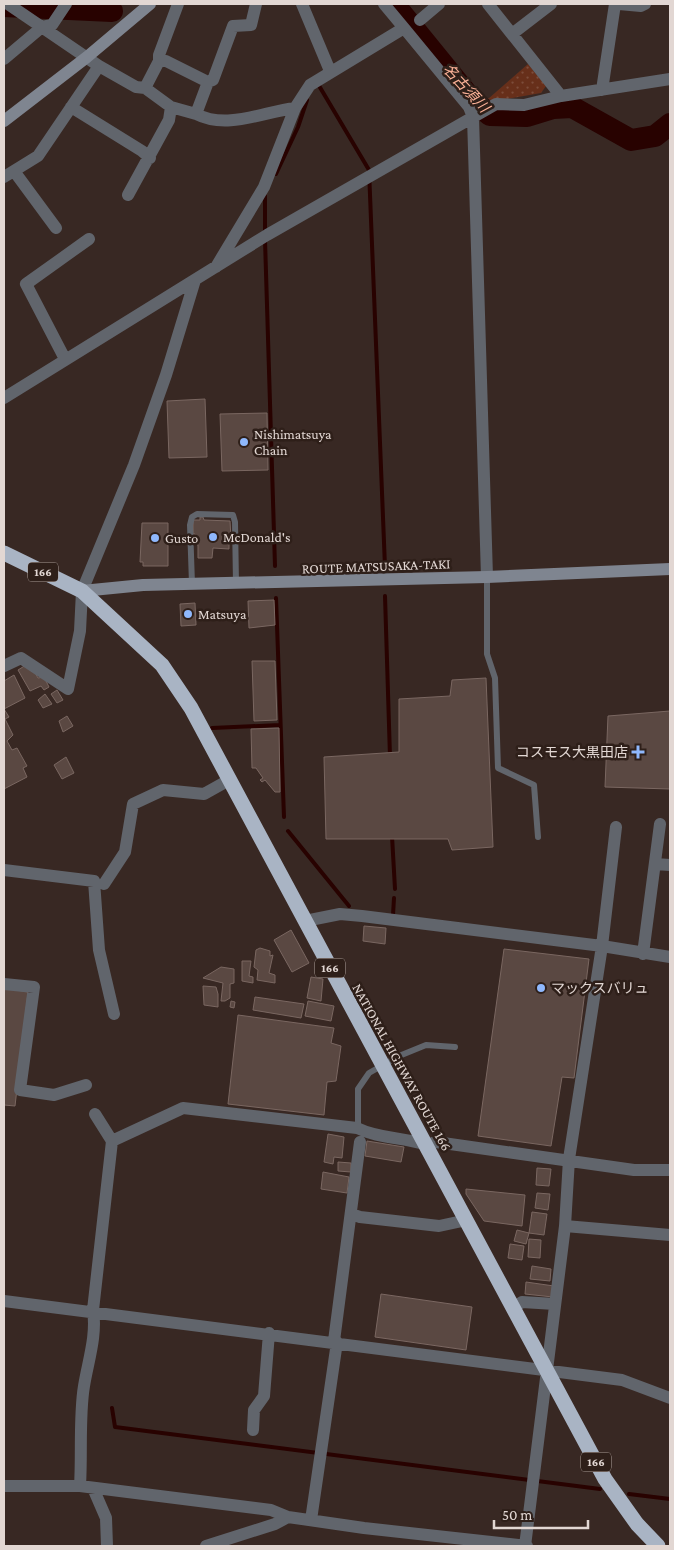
<svg xmlns="http://www.w3.org/2000/svg" width="674" height="1550" font-family="'Crimson Pro','Noto Sans JP',serif">
	<style>
		.green { fill: url(#green-dots) }
		.lines { fill: none; stroke-linecap: round; stroke-linejoin: round }
		.stream { stroke: #280200; stroke-width: 4 }
		.river { stroke: #280200; stroke-width: 22 }
		.building { fill: #5a4842; stroke: #7a6761 }
		.lane { stroke: #61656c; stroke-width: 6 }
		.street { stroke: #61656c; stroke-width: 12 }
		.secondary { stroke: #7f8590; stroke-width: 12 }
		.highway { stroke: #a9b4c4; stroke-width: 15 }
		.poi-dot { fill: #8fb8fd; stroke: #2e1f19; stroke-width: 2 }
		.labels { text-anchor: middle; dominant-baseline: central; stroke-width: 5; stroke-linejoin: round; paint-order: stroke }
		.shield { fill: #2e1f19; stroke: #aca09b; stroke-width: 1 }
		.shield-label { font-size: 12px; font-weight: bold; fill: #e2d7d3 }
		.poi-label { font-size: 14px; fill: #e2d7d3; stroke: #2e1f19; text-anchor: start }
		.street-label { font-size: 14px; fill: #e2d7d3; stroke: #2e1f19 }
		.water-label { font-size: 15px; font-style: italic; fill: #fbb197; stroke: #2e1f19 }
	</style>
	<defs>
		<pattern id="green-dots" width="8" height="8" patternUnits="userSpaceOnUse" patternTransform="scale(1.25)"><rect width="8" height="8" fill="#672f1a"/><path d="M2 2h.1M6 6h.1" fill="none" stroke="#7c4c3a" stroke-width="1.8" stroke-linecap="round"/></pattern>
	</defs>
	<rect width="100%" height="100%" fill="#382823"/>
	<!-- green -->
	<path class="green" d="M528,64L546,86L541,93L495,101L488,99Z"/>
	<g class="lines">
		<!-- stream -->
		<path class="stream" d="M318,84L369,170L385,567
			M276,174L298,127L307,100
			M265,233V196
			M265,240L275,566
			M385,596L390,757
			M276,598L284,817
			M212,728L280,725
			M288,831L349,906
			M392,836L395,889
			M393,915L394,898
			M112,1408L115,1427L600,1489
			M629,1494L670,1499"/>
		<!-- river -->
		<path class="river" d="M394,4L472,100L490,115L527,116L553,108L572,107L631,140L655,136L670,124
			M4,6L112,11"/>
	</g>
	<!-- building -->
	<path class="building" d="M205,399L207,457L169,458L167,401Z
		M267,413L268,470L222,471L220,414Z
		M200,517H203L204,520L230,521L231,539H229V549L213,548L212,558H198V545L195,544V534H193V520H200Z
		M142,523H168V566H143V562H140Z
		M274,600L275,625L249,628L248,601Z
		M195,603L196,625L181,626L180,604Z
		M252,661H275L277,720L254,721Z
		M26,665L32,667L38,678L44,677L49,687L44,690L41,686L30,691L18,670Z
		M14,675L25,698L4,709L9,717L5,719L13,735L7,741L12,750L17,748L27,766L23,768L27,777L4,789V681Z
		M486,678L493,847L452,850L448,839H326L324,757L399,752V699L450,696L452,680Z
		M57,690L63,700L57,703L51,694Z
		M45,694L52,704L43,708L38,700Z
		M670,711V789L605,787L608,716Z
		M67,716L73,726L63,732L59,721Z
		M279,728L280,792H275L265,780L262,782L260,780L263,778L256,768H252L251,729Z
		M66,757L74,773L62,779L54,765Z
		M364,926L386,928L385,944L363,941Z
		M291,930L309,963L292,972L274,940Z
		M260,948L270,951V956L273,955L269,973L275,975V983L257,980L258,970L254,967L256,950Z
		M504,949L589,959L574,1078L562,1077L551,1146L478,1136Z
		M242,961H251L249,976L253,977V983L242,981Z
		M221,967L234,969V983L230,984V998L225,1001H221L223,983L203,978Z
		M311,977L323,979L321,1001L307,998Z
		M203,986L216,987L218,994V1007L204,1005Z
		M4,988L28,992L15,1106L4,1105Z
		M255,997L304,1004L301,1018L253,1010Z
		M231,1001L235,1002L234,1008L230,1007Z
		M308,1001L334,1006L331,1021L305,1016Z
		M238,1015L334,1028L331,1043L341,1046L336,1081L327,1082L324,1115L228,1104Z
		M328,1134L344,1137L342,1158L334,1157L333,1164L324,1162Z
		M367,1141L404,1147L401,1162L365,1156Z
		M338,1162L351,1163V1172L338,1171Z
		M537,1168L551,1169L549,1186L536,1185Z
		M323,1172L349,1177L347,1193L321,1189Z
		M466,1189L525,1195L522,1226L484,1221L466,1194Z
		M537,1193L550,1194L548,1210L535,1208Z
		M532,1212L547,1214L544,1235L529,1233Z
		M517,1230L529,1233L526,1244L514,1241Z
		M529,1239L541,1240L540,1258L528,1257Z
		M510,1244L524,1246L522,1260L508,1258Z
		M532,1266L551,1269L550,1281L530,1279Z
		M526,1282L554,1286L553,1297L525,1294Z
		M381,1294L472,1307L466,1350L375,1337Z"/>
	<g class="lines">
		<!-- lane -->
		<path class="lane" d="M487,577V654L495,678L498,768L534,785L538,837
			M192,584L190,525L192,517L197,514L233,515L235,522L236,584
			M358,1129V1089L369,1073L399,1056L426,1045L455,1047"/>
		<!-- street -->
		<path class="street" d="M302,4L330,71
			M384,4L404,28
			M488,4L561,96
			M619,4L641,6L645,4
			M420,20L439,4
			M512,34L551,4
			M4,59L42,27L52,25L66,4
			M159,61H166L208,82L213,80L233,26L251,25L256,4
			M99,66L136,87L145,88L159,61V55L178,4
			M145,88L171,107L196,114L208,82
			M602,90L615,4
			M71,107L142,151L150,158
			M196,114C227,130 263,112 295,108
			M14,171L56,228
			M4,177L38,156L99,66L8,4
			M128,195L169,120L171,107
			M216,267L264,187L295,108L310,85L404,28L469,107L473,117L487,577
			M65,359L26,284L89,239
			M4,398L267,235L496,104L524,105L561,96L670,79
			M4,666L21,658L68,689L80,631L82,591L134,465L166,375L195,280
			M655,864L670,865
			M4,870L94,881L99,950L114,1014
			M104,884L125,852L133,804L163,790L204,794L229,780
			M305,921L340,914L362,916L602,946L670,957
			M643,954L660,824
			M4,984L34,987L20,1090L54,1095L86,1085
			M112,1141L183,1108L357,1128C379,1139 404,1137 427,1145L436,1142L634,1170H670
			M351,1214L360,1217L439,1226L467,1220
			M565,1226L670,1235
			M4,1301L622,1380L670,1398
			M513,1308L522,1302L555,1304
			M334,1341L360,1142
			M253,1430L254,1410L264,1396L269,1333
			M4,1486H80L271,1510L288,1517L364,1528L527,1546
			M80,1486C82,1455 79,1415 84,1386C88,1361 97,1336 93,1310L112,1141L95,1114
			M93,1488L106,1518L107,1546
			M311,1520L337,1342
			M206,1546L275,1524L288,1517
			M525,1546L565,1226L569,1159L602,946L616,827"/>
		<!-- secondary -->
		<path class="secondary" d="M4,121L87,57L150,4
			M82,591L143,585L487,577L670,569"/>
		<!-- highway -->
		<path class="highway" d="M4,553L82,591L162,665L191,708L605,1479L637,1524L658,1546"/>
	</g>
	<!-- markers -->
	<g class="poi-dot">
		<circle cx="244" cy="442" r="5"/>
		<circle cx="213" cy="537" r="5"/>
		<circle cx="155" cy="538" r="5"/>
		<circle cx="188" cy="614" r="5"/>
		<path d="M635.5 744.5h5v5h5v5h-5v5h-5v-5h-5v-5h5z"/>
		<circle cx="541" cy="988" r="5"/>
	</g>
	<g class="labels">
		<!-- shield labels -->
		<g class="shield">
			<rect x="28" y="562.5" width="30" height="19" rx="4"/>
			<rect x="315" y="958.5" width="30" height="19" rx="4"/>
			<rect x="581" y="1452.5" width="30" height="19" rx="4"/>
		</g>
		<g class="shield-label">
			<text x="43" y="572">166</text>
			<text x="330" y="968">166</text>
			<text x="596" y="1462">166</text>
		</g>
		<!-- poi labels -->
		<g class="poi-label">
			<text x="254" y="434">Nishimatsuya<tspan x="254" dy="16">Chain</tspan></text>
			<text x="223" y="537">McDonald's</text>
			<text x="165" y="538">Gusto</text>
			<text x="198" y="614">Matsuya</text>
			<text x="628" y="752" text-anchor="end">コスモス大黒田店</text>
			<text x="551" y="988">マックスバリュ</text>
		</g>
		<!-- street labels -->
		<g class="street-label">
			<text transform="translate(376 566) rotate(-2)">ROUTE MATSUSAKA-TAKI</text>
			<text transform="translate(402 1067) rotate(61)">NATIONAL HIGHWAY ROUTE 166</text>
		</g>
		<!-- water labels -->
		<g class="water-label">
			<text transform="translate(466 88) rotate(47)">名古須川</text>
		</g>
	</g>
	<!-- border -->
	<rect width="674" height="1550" fill="none" stroke="#e2d7d3" stroke-width="10"/>
	<!-- scale -->
	<path d="M494 1520v8h94v-8" fill="none" stroke="#e2d7d3" stroke-width="2.5"/>
	<text x="502" y="1520" font-size="15" fill="#e2d7d3" stroke="#2e1f19" stroke-width="4" paint-order="stroke">50 m</text>
</svg>
